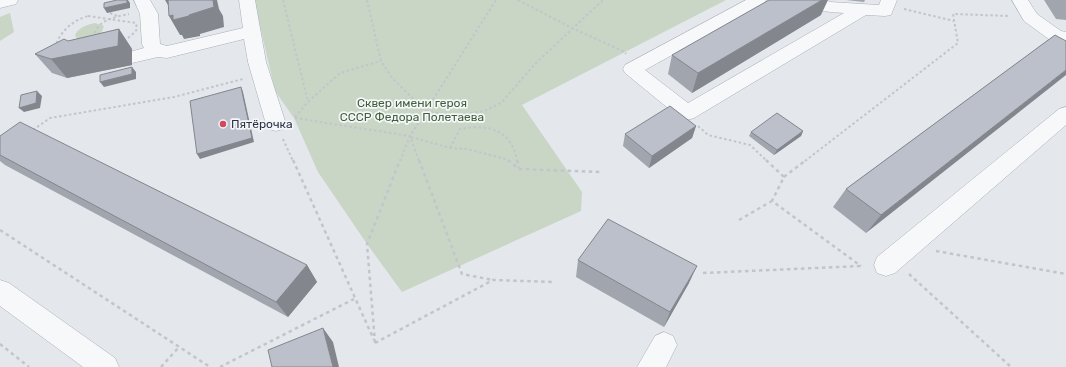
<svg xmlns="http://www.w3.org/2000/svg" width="1066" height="367" font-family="Rubik,sans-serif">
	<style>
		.green { fill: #c9d6c5 }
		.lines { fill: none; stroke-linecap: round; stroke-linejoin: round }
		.minor-casing { stroke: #a9aeb7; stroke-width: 1 }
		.path-far1 { stroke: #c2c5cb; stroke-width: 2; stroke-dasharray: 2.5 2.5; stroke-linecap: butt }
		.path { stroke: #c2c5cb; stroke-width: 2.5; stroke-dasharray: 3.5 3.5; stroke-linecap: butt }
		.minor { fill: #f7f8fa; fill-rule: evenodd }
		.wall { fill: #a1a5ae }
		.shaded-wall { fill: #83868d }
		.building { fill: #bbc0ca; stroke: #83868d }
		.poi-dot { fill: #d1495b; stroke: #f4f6f9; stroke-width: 1.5 }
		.labels { text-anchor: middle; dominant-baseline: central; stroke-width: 3.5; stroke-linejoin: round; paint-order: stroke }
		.park-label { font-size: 12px; fill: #3f6138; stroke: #f4f6f9 }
		.poi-label { font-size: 12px; fill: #2b3445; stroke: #f4f6f9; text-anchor: start }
	</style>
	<rect width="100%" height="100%" fill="#e4e7ec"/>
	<!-- green -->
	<path class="green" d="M254,0H726L522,105L582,192L581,211L402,292L367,244L318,172L294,118L275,91Z
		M10,13L14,32L0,41V17Z
		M95,23L104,26L101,34L77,39L75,35C79,27 87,25 95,23Z"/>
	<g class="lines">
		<!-- minor casing -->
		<g class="minor-casing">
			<path id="minor" d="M0,0H18L16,4L0,8Z
				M134,0H150L158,14L160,44L167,46L243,28L239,0H255L266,62L286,124L283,129L276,131L269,129L266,124L248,62L244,39L167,58L158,57L132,63L126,61L123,57L126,53L144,48L142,44L140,14Z
				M746,0H766L764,4L645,70L688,103L844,13C830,12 813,12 805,0H826L830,2L879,5L881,0H897L891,15L885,16L866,15L694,118L687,120L680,118L625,73L623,69L625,65Z
				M1012,0H1028L1037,14L1061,31L1066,32V44L1050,40L1024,21Z
				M1066,107V125L895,273L886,276L877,273L874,265L877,257L1059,109Z
				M0,280L9,283L115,358L119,367H83L0,306Z
				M664,332L673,336L677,345L666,367H637L655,336Z"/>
		</g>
		<!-- path-far1 -->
		<path class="path-far1" d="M283,0L308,102
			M367,0L381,61L392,78L426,111L454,116L484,111L501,103L534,65L603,0
			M518,0L572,28L625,52L626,54
			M904,9L954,21
			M110,13L117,16
			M88,16L136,23L137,29C125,46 83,64 63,49C61,48 59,44 57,42C63,29 74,20 88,16Z
			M94,38C94,21 115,17 129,14
			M295,117L308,102L340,73L381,61
			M295,118L410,136L419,161
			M698,126L708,135L750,145L767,161
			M33,130L50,118L174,97L243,79
			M411,137L450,148L467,149L506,159L509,161
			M283,139L293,161
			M450,148L460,129C489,124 511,129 517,161
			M400,161L410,136L496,0
			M805,161L958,43L953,14L1010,16"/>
		<!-- path -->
		<path class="path" d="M293,160L374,340
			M419,160L462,274L493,280
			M508,160L519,169L602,172
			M517,160L519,168
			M766,160L784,177L772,201L861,266
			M784,177L806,160
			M739,220L772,201
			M0,230L210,367
			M936,251L1066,274
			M703,273L861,266
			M909,274L1011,367
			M375,343L367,244L400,160
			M375,343L493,280L555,282
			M0,344L29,367
			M161,367L179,347
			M220,367L354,299"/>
		<!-- minor -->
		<use href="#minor" class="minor"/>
	</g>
	<!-- wall -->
	<path class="wall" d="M846,0H865L864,2Z
		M1044,0H1066V20L1056,19Z
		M821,15L692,93L668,74L672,55Z
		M119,29L132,49V65L67,78L52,73L35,54L68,41Z
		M1055,35L866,233L833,207L846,189Z
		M696,126L692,138L649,168L623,146L625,134Z
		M803,131L801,136L774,155L749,136L751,132Z
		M0,136L307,265L317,282L288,317L5,165L0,161Z
		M578,260L689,283L664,327L576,277Z"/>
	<!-- shaded-wall -->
	<path class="shaded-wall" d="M127,0H128L130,3V8L107,13L104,8Z
		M165,0H179L168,5Z
		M212,0H217L219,9L223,16L224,27L200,34V36L184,39L182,35H180L169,16L173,15H189Z
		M822,0H828L821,15L692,93L698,73Z
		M119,29L132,49V65L67,78L51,59Z
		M132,67L136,72V79L104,87L100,82Z
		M1066,70V75L866,233L881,215Z
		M241,87L243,92L254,142L200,159L197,154Z
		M37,91L42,96L40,108L24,112L19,108Z
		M696,126L692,138L649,168L652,156Z
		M803,131L801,136L774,155L777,150Z
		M307,265L317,282L288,317L276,302Z
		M697,266L689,283L664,327L670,312Z
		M323,328L333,342L339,367H333Z"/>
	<!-- building -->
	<path class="building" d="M117,0H127V3L104,8V3Z
		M168,0H213L214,7L189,15V16L173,20V15L169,16Z
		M769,0H822L698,73L672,55Z
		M119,29L118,46L51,59L35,54L64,39L68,41Z
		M1055,35L1066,41V70L881,215L846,189Z
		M132,67V74L100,82V75Z
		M241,87L252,138L197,154L190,101Z
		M37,91L36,103L19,108L21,95Z
		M670,106L696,126L652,156L625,134Z
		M777,113L803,131L777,150L751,132Z
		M20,122L307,265L276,302L0,155V136Z
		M608,219L697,266L670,312L578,260Z
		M323,328L333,367H272L268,350Z"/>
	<!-- markers -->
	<circle class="poi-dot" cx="223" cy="124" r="4"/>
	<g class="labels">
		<!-- park labels -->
		<g class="park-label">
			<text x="412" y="103">Сквер имени героя<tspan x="412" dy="14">СССР Федора Полетаева</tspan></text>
		</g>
		<!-- poi labels -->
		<g class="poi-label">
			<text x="231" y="124">Пятёрочка</text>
		</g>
	</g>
</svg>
